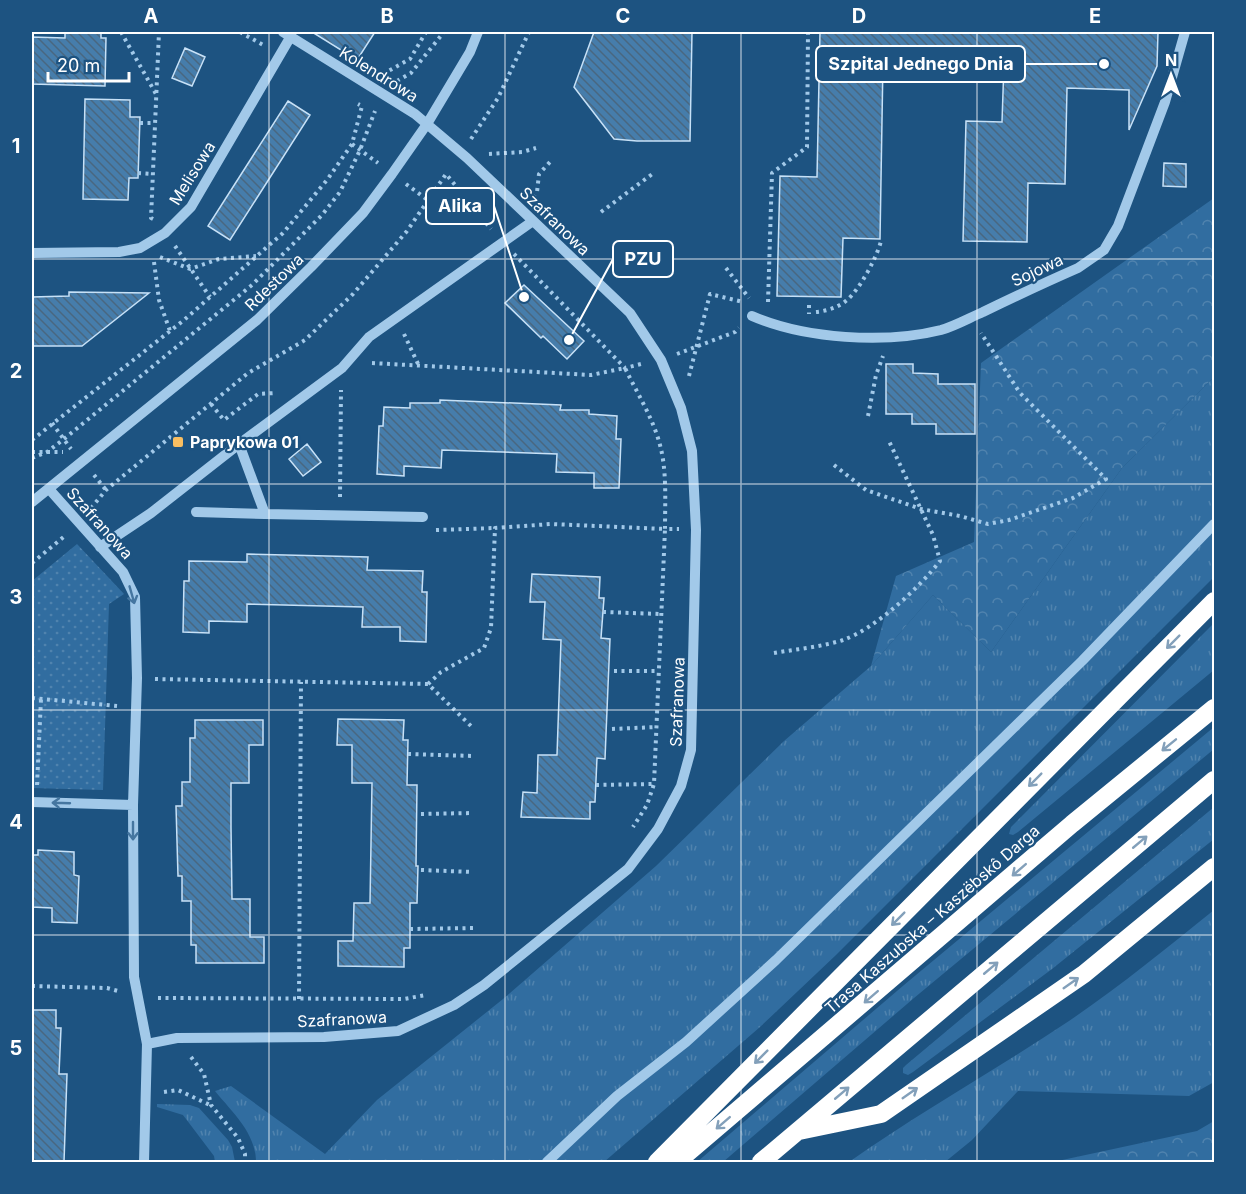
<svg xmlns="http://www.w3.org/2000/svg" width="1246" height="1194" font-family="Inter,sans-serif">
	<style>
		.grass { fill: url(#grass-tufts) }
		.forest { fill: url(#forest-crowns) }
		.park { fill: url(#park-dots) }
		.building { fill: url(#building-back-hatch); stroke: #c7e1f7; stroke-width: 1.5 }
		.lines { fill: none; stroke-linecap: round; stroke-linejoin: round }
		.path { stroke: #a2c9e9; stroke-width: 4; stroke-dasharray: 3 4.5; stroke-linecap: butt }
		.minor { stroke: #a2c9e9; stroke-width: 10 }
		.highway { stroke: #fff; stroke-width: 18 }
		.oneway { stroke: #4576a0 }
		.oneway2 { stroke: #83a0ba }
		.grid { fill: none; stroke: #fff; stroke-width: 1.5; stroke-opacity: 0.55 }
		.poi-dot { fill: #f9be61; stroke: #1d5381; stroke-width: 2 }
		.labels { text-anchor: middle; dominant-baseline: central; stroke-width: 4.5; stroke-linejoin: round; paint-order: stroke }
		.street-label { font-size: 16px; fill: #fff; stroke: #1d5381 }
		.poi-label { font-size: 16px; font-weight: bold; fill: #fff; stroke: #1d5381; text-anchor: start }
		.leader { fill: none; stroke: #fff; stroke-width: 2 }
		.callout-dot { fill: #fff; stroke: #1d5381; stroke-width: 2 }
		.callout { fill: #1d5381; stroke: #fff; stroke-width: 2 }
		.callout-label { font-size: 18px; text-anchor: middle; font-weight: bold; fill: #fff }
		.neatline { fill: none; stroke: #fff; stroke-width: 2 }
		.grid-label { font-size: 20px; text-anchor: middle; font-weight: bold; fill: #fff }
	</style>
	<defs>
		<pattern id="grass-tufts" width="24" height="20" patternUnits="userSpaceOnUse" patternTransform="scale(1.5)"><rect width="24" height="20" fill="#316da0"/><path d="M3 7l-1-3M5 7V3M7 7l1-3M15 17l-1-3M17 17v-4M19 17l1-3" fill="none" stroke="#5083ae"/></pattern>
		<pattern id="forest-crowns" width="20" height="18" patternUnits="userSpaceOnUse" patternTransform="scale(1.5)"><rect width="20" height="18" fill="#316da0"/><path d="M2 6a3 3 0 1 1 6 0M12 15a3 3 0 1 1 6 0" fill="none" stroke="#5083ae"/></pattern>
		<pattern id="park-dots" width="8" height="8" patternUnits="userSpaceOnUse" patternTransform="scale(1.5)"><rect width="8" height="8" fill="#316da0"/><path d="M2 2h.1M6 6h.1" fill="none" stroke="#5083ae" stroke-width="1.8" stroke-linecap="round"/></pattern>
		<pattern id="building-back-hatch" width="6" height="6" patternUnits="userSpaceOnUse" patternTransform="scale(1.5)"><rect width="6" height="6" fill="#467dab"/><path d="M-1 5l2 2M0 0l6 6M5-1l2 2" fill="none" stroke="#496780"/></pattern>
	</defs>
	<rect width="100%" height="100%" fill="#1d5381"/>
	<!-- grass -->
	<path class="grass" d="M1214,377V577L836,955L760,1027L604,1162H256C256,1133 232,1112 215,1091L231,1086L325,1154L377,1100L503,999L656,866L784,741L871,666L933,595L991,652L1122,468Z
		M1214,623V670L1018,832L1013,835L1009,834L1011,827L1017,821Z
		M1214,727V749L914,998L723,1162H697L904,985Z
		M1214,807V839L1052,969L913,1072L908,1075L903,1073V1068L906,1065Z
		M1214,910V1082L1189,1096L1018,1091L972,1140L945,1162H849C920,1112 996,1070 1069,1021C1119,987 1167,948 1214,910Z
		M157,1104L190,1105L199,1108L228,1140L232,1147L235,1162H215L214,1156L183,1115L157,1107Z"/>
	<!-- forest -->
	<path class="forest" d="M1214,198V377L1122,468L991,652L933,595L871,666L896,576L974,542L981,363Z
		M1214,1121V1162H1053L1197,1131Z"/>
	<!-- park -->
	<path class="park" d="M77,544L124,594L109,604L103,790L32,788L33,732L32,730V581Z"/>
	<!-- building -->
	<path class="building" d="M65,32H101V38H106L105,86L32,84V37L65,38Z
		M312,32H375L357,60Z
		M594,32H692L690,141H637L614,139L574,87Z
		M820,32H1158L1157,66L1129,130V90L1067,88L1065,184L1028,183L1027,242L963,241L966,121L1002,122L1004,63L883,61L880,239L843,238L841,297L777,296L780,176L817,177Z
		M185,48L205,57L192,86L172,78Z
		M85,99L130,100V117H140L138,178H129L128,200L83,199Z
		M288,101L310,115L230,240L208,226Z
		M1164,163L1186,164V187L1163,186Z
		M524,285L584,341L567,359L543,336L541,338L505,303Z
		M69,292L149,293L82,346H32V297L69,296Z
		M886,364H913V373L938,374V384H975V434H936V424H912V414H886Z
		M440,400L561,405L560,410H589V414L617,416L616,439H621L619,488H594V473L556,472L557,454L442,450L441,468L404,466V476L377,474L379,426H383L384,407L410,408V403H440Z
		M307,444L321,462L303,476L289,459Z
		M247,554L368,557L367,570L423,571L422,592H427L426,642L400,641V627H362L363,607L247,604V622L209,621V633L183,632L184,581H189V561L247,562Z
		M532,574L600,577L599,598H604L601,638L610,639L606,734L605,759L597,758L595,802H590V819L521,817L523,792L537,793L538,755H557L558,726L561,640L543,639L545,602H530Z
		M338,719L404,720L403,740H408L407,785H417L416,866H418L417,903H410V948H404V967L338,966V941H353L354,903H370L372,783H352V745H337Z
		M195,720H263V745H249V783H231V827L232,899H250V937H264V963H196V945H191V901H182V876H178L176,806H182V782H190V738H195Z
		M38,850L74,852V875L79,876L77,923L52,922V908L32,907V855H38Z
		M32,1010H56V1028H61L59,1074H67L64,1162H32Z"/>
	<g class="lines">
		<!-- path -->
		<path class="path" d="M121,32L156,94
			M240,32L265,46
			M383,74L410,59L426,32
			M397,81L411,73L444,32
			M140,123H155
			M471,139L498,98L529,32
			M352,144L378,163
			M489,154L522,152L536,148
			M138,173L153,174
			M406,184L429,201
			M533,197L537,192L539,174L550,162
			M601,212L655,172
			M153,219L151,218L159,32
			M175,246L210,297
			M514,254L625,368L641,364
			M160,257L190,269L219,259L256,256
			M154,262L159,300L170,331
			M726,268L749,298
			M768,302L772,173L807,147L808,32
			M809,305V314
			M816,312C827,311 839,307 847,300C860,289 877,257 881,241
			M404,334L419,366
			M677,354L735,332L739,328
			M372,363L591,375L625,368C637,393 653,418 660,445C667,471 665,502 665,529H679
			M689,376L710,294L743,302
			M211,404L224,420L258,394L275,393
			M868,416L876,375L883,356
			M52,423L71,449
			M32,440L184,320L283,233L327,180L352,144L362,106L358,104
			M32,452H63
			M32,458L47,452L64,439L252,285L322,215L340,192L360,150L375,111
			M834,465L866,490L921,509L960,516L988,524L1009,520L1073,498L1106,479L1020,393L981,333
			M94,475L106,490
			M340,497L341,390
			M91,508L106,490L248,373L305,340L353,294L407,231L446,174L491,229
			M436,530L495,528
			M32,563L66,535
			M603,612L661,614
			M774,653C797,649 821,647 843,640C875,629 919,588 940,561L933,535L888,439
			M614,671H659
			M155,679L428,684L472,727
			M428,684L441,672L484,648L491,628L495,528L551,524L665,529L654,784L647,805L633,827
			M32,698L117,706
			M612,729L657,727
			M408,754L473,756
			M37,785L41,699
			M596,785L654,784
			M421,814L473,813
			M421,870L473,872
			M410,929L474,928
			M32,986L107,988L118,991
			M158,998L404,999L426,995
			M299,999L301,682
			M191,1057L204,1074L211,1105L238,1138L245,1154V1162
			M164,1092L178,1090L210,1105"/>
		<!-- minor -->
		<path class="minor" d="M32,253L119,252L140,248L165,233L191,207L291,36
			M752,316C805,339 885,344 941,330C955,326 969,318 983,312C1014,297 1046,282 1078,268L1104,250L1118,226L1165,102L1185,32
			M239,444L265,514L423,517
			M49,489L123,572L135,597L137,678L133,805L134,977L147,1044L144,1162
			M32,502L257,320L311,267L363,213L392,174L427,124L470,52L478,32
			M196,512L265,514
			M100,547L151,513L239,444L342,368L369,337L533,221
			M32,802L133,805
			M147,1044L177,1038L324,1037L398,1031L454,1005L484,985L628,869L658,829L681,786L691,750L696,530L692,451L681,408L661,360L630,313L467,158L415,114L283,32
			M547,1162L617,1096L686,1042L776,960L1082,661L1214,524"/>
		<!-- highway -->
		<path class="highway" d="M799,1131L881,1114L1084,974L1214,867
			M657,1162L1214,601
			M677,1162L1072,824L1214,708
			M761,1162L1214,780"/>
	</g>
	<!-- one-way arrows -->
	<defs><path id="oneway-shaft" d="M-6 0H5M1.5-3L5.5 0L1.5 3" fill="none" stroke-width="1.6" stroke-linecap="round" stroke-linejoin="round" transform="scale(1.5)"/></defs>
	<g class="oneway">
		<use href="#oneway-shaft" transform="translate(132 595) rotate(74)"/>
		<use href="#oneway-shaft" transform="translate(61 803) rotate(-178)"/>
		<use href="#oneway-shaft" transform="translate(133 831) rotate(90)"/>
	</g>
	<g class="oneway2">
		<use href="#oneway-shaft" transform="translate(1173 642) rotate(135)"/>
		<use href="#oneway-shaft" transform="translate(1169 745) rotate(141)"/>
		<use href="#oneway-shaft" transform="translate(1035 780) rotate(135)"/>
		<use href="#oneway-shaft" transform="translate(1140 842) rotate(-40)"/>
		<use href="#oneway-shaft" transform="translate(1019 870) rotate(139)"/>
		<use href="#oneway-shaft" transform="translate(898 919) rotate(135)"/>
		<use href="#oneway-shaft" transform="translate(991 968) rotate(-40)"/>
		<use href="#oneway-shaft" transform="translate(1071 983) rotate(-35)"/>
		<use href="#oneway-shaft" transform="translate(871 997) rotate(139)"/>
		<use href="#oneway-shaft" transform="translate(761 1057) rotate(135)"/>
		<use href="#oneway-shaft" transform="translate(842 1093) rotate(-40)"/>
		<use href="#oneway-shaft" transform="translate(910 1093) rotate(-35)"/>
		<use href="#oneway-shaft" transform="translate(723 1123) rotate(139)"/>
	</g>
	<!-- grid -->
	<path class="grid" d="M269,32V1162M505,32V1162M741,32V1162M977,32V1162M32,259H1214M32,484H1214M32,710H1214M32,935H1214"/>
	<!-- markers -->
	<rect class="poi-dot" x="172" y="436" width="12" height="12" rx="3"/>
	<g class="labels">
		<!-- street labels -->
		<g class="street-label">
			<text transform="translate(379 74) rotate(32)">Kolendrowa</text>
			<text transform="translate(192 173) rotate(-58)">Melisowa</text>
			<text transform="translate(555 221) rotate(44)">Szafranowa</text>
			<text transform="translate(1037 270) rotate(-25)">Sojowa</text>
			<text transform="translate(274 282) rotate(-44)">Rdestowa</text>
			<text transform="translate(100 523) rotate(48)">Szafranowa</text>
			<text transform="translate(677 702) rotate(-88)">Szafranowa</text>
			<text transform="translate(932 919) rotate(-41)">Trasa Kaszubska – Kaszëbskô Darga</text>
			<text transform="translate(342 1019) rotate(-3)">Szafranowa</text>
		</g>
		<!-- poi labels -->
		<g class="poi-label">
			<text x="190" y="442">Paprykowa 01</text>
		</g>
	</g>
	<!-- callouts -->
	<path class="leader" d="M1104 64L1025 64M524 297L494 206M569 340L613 259"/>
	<g class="callout-dot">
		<circle cx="1104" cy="64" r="6"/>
		<circle cx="524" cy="297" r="6"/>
		<circle cx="569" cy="340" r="6"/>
	</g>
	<g class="callout">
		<rect x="816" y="46" width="209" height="36" rx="6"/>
		<rect x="426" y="188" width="68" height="36" rx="6"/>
		<rect x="613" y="241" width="60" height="36" rx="6"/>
	</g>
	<g class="callout-label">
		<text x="921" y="70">Szpital Jednego Dnia</text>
		<text x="460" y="212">Alika</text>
		<text x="643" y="265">PZU</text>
	</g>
	<!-- border -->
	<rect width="1246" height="1194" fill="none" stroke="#1d5381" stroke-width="66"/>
	<!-- north arrow -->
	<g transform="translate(1171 75)" stroke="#1d5381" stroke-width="4.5" paint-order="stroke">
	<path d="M0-4.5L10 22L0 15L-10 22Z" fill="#ffffff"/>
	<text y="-9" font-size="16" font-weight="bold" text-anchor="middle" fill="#ffffff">N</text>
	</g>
	<!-- scale -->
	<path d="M48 72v9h81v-9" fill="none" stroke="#ffffff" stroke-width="3"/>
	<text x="57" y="72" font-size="18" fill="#ffffff" stroke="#1d5381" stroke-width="4.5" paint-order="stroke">20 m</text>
	<rect x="33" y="33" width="1180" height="1128" class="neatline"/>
	<g class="grid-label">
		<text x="151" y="23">A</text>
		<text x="387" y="23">B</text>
		<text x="623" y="23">C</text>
		<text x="859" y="23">D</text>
		<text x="1095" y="23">E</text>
		<text x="16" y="153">1</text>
		<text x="16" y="378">2</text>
		<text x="16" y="604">3</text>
		<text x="16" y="829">4</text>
		<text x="16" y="1055">5</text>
	</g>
</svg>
